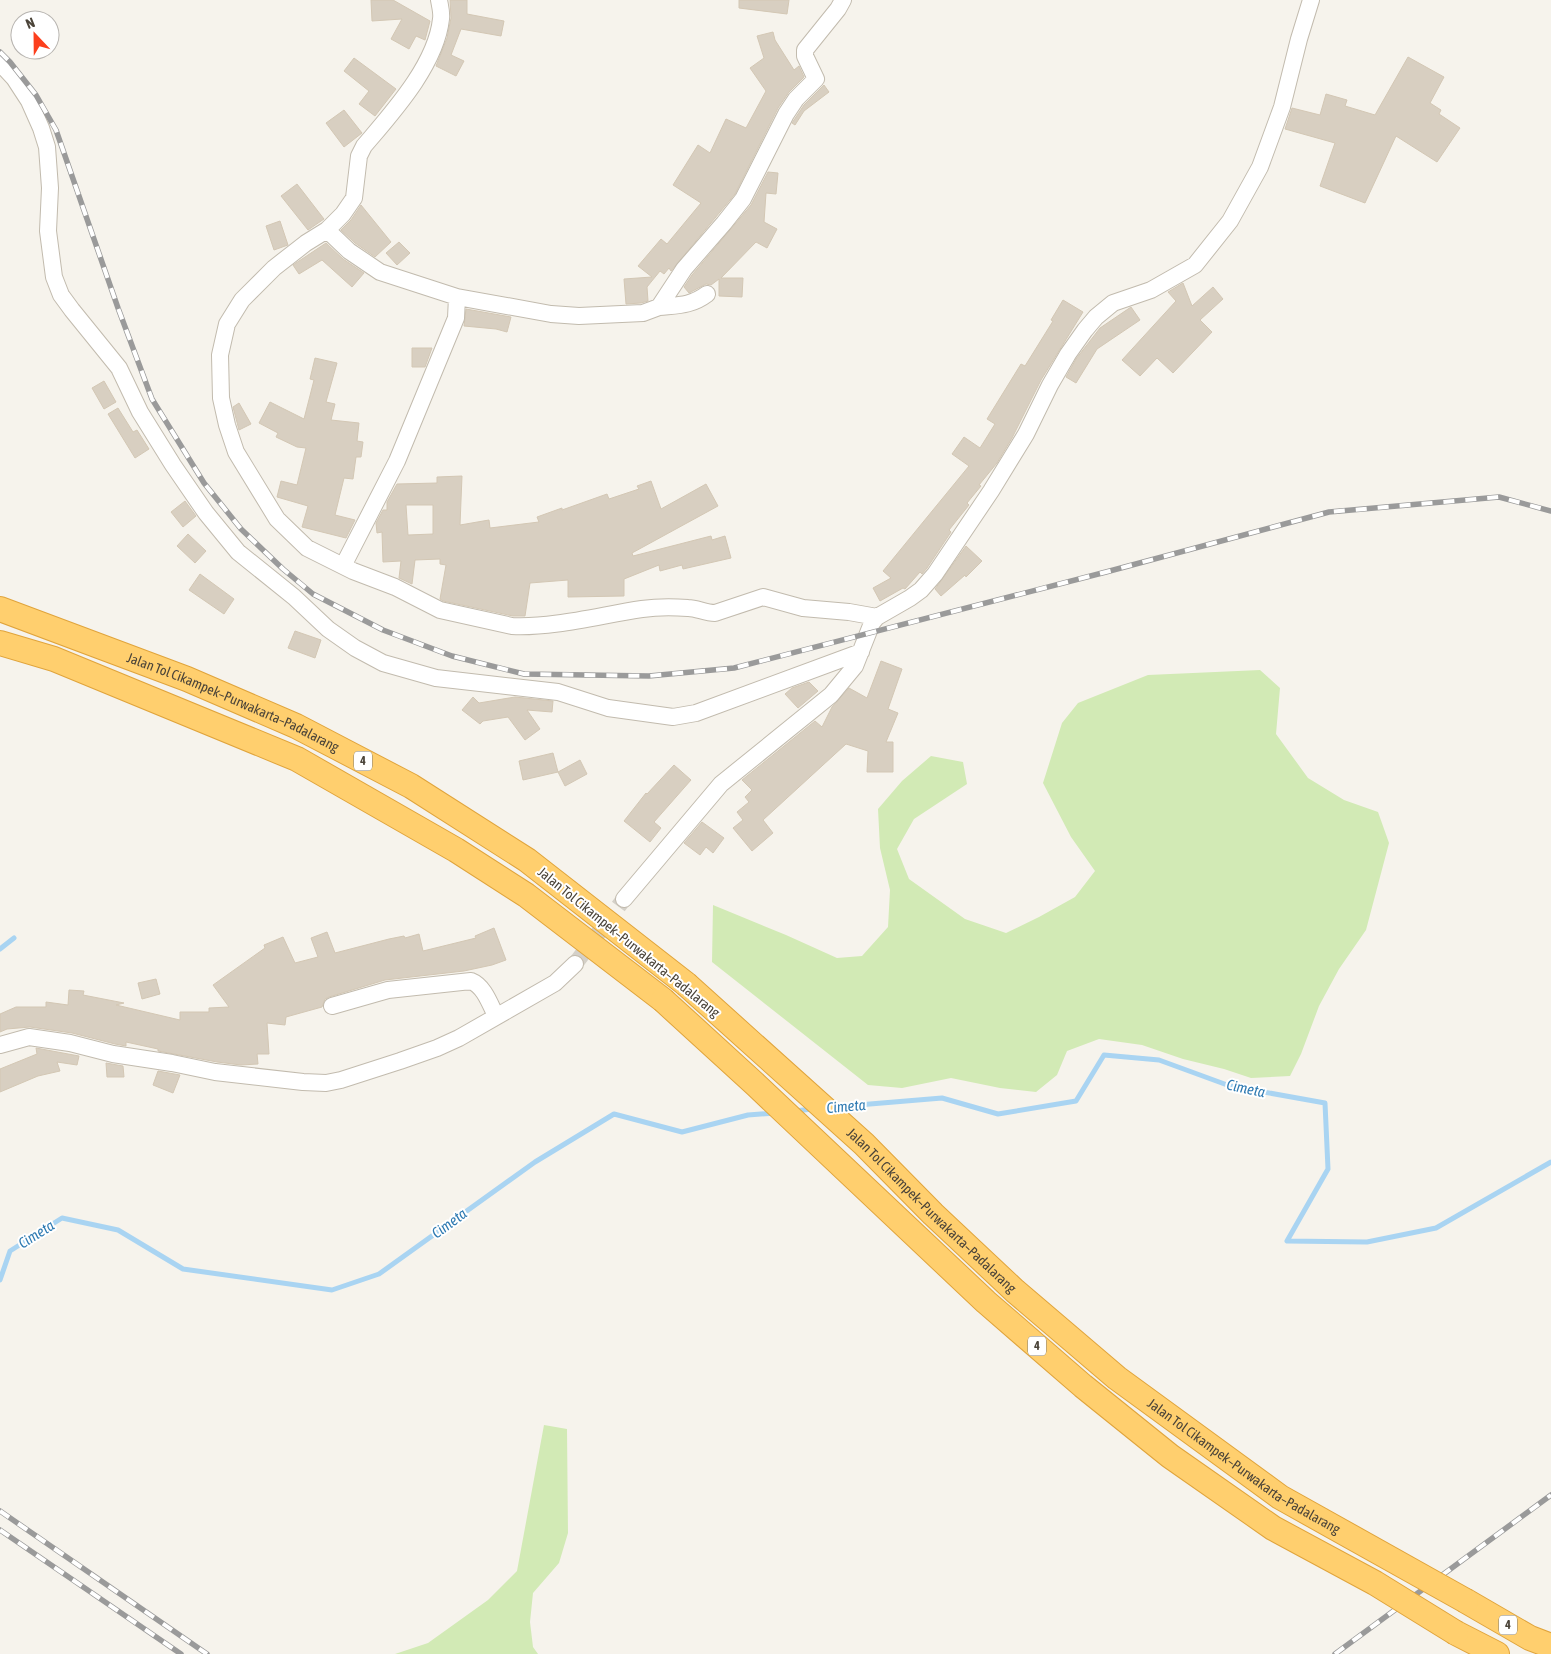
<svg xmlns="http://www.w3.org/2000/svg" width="1551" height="1654" font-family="'Asap Condensed',sans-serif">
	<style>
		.green { fill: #d2eab5 }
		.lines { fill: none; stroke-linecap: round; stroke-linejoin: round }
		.stream { stroke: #a9d4f2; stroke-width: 5 }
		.building { fill: #d8cfc1; stroke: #d3c7b4; fill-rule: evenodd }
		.minor-tunnel { stroke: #d4d0c8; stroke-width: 16; stroke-dasharray: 16 8; stroke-linecap: butt }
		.minor-casing { stroke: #c2bbae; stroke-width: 18 }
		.highway-casing { stroke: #e0a43c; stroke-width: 26 }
		.minor { stroke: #fff; stroke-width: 16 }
		.highway { stroke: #ffcf6e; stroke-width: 24 }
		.rail-casing { stroke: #9a9a9a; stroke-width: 5.5 }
		.rail { stroke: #fff; stroke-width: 4; stroke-dasharray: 11; stroke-linecap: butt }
		.highway-bridge-casing { stroke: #e0a43c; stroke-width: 26; stroke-linecap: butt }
		.highway-bridge { stroke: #ffcf6e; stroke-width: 24 }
		.labels { text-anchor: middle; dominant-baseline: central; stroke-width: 4; stroke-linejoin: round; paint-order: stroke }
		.shield { fill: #fff; stroke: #817c74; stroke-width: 1 }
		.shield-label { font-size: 12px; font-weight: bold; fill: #4b4439 }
		.street-label { font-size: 14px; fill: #4b4439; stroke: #fff }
		.water-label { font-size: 15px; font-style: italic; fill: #2e7ab2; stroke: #fff }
	</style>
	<rect width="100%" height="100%" fill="#f6f3ec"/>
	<!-- green -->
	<path class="green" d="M1260,670L1280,688L1276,734L1308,778L1344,800L1378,812L1389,843L1366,930L1339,969L1319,1006L1301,1054L1290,1076L1251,1078L1224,1069L1183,1059L1142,1045L1099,1039L1067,1051L1057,1075L1036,1092L1000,1088L951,1078L902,1088L868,1085L712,962L713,905L786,935L837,958L862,956L888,927L890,890L880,848L878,809L902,781L931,756L963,762L967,784L914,819L897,849L909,879L965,919L1006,933L1039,917L1075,897L1095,871L1071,837L1043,783L1062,723L1078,703L1148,675Z
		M544,1425L567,1429L568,1533L559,1563L533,1593L530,1622L533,1647L538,1654H395L428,1643L488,1600L517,1571Z"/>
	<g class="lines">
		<!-- stream -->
		<path class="stream" d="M0,949L14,938
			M834,1107L942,1098L998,1114L1076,1101L1104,1055L1159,1060L1230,1086L1325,1103L1328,1169L1287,1241L1367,1242L1436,1228L1551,1162
			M794,1111L813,1109
			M0,1280L10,1251L62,1218L118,1230L183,1269L332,1290L379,1274L535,1162L614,1114L682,1132L748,1115L776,1113"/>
	</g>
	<!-- building -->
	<path class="building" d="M371,0H393L430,21L425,40L416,36L409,49L391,39L402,19L372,21Z
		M450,0H467V14L504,21L501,36L461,29L451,55L464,61L456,76L436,66L447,38L451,18Z
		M739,0H789L787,14L739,8Z
		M773,32L775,40L794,70L799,66L804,77L789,92L778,108L735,194L671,271L669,268L664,274L660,271L647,287L648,301L641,303L626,304L624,279L652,277L638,266L661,239L667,244L701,203L673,185L698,145L710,153L726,119L746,128L766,91L750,68L764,58L757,36Z
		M1408,57L1444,77L1430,103L1441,110L1439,114L1460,128L1437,162L1396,136L1365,203L1320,186L1335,143L1285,129L1292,108L1320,115L1326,94L1347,100L1345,106L1375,115Z
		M354,58L396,89L375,116L359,104L369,91L344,71Z
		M824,85L829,92L804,111L795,125L792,123L804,105Z
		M344,110L362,133L344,147L326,123Z
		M768,172L778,173L776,194L766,193L764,222L777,229L767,248L756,242L721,278H743L742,297L719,296V279L711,285L706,284L689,293L684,287L692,275L751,205Z
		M297,184L324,219L308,230L281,196Z
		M361,205L391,242L375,257L355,243L341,230L351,220Z
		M280,221L288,245L274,250L266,226Z
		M399,242L410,253L397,265L386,253Z
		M326,243L343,259L364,273L352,287L322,260L299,274L293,265Z
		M1183,283L1192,306L1213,287L1223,299L1200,320L1212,332L1173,373L1157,358L1140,376L1122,360L1176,301L1168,292Z
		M1063,300L1083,312L1041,380L1012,438L997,463L979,485L981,486L967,503L969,505L949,530L951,532L927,568L922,574L920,572L905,589L903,588L880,601L873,588L891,578L883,571L969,466L952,454L964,437L980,448L995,424L987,419L1021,364L1025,366L1053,321L1051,320Z
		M1131,307L1140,320L1097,349L1076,383L1066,377L1076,359L1100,328Z
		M466,309L511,317L507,332L496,329L464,326Z
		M412,348H432L425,367H412Z
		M315,358L337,363L326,402L335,404L331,420L359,423L357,441L363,442L361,457H356L353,479L344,478L335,515L355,520L346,538L302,527L308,506L277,497L281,481L297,485L306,448L297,447L276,437L278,433L259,423L270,402L304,419L314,380L310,379Z
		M104,381L116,402L104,409L92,388Z
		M239,403L251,424L239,430L233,407Z
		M118,408L133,432L137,430L149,449L135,458L108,414Z
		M462,476L460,525L489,520L490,528L539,522L537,517L562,508V510L607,494L609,499L639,489L637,486L651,481L661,509L706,484L718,506L632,553L633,556L711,536L712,540L725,536L731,558L683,569L682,565L660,571L659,565L624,579V596L568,597V580L530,583L525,616H513L443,601L440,599L446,565L440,564V559L415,560L412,584L399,578L401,561L383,562L382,532L377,533L376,523L383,510H387V502L397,484L437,483V477ZM406,505H433V534L408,535Z
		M185,501L196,516L183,527L171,512Z
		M188,534L206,551L195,563L177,546Z
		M966,546L982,561L966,577L965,575L941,596L935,589Z
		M200,574L234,599L224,614L189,590Z
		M295,631L321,640L315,658L288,648Z
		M881,661L902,669L888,709L898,713L886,742H893V772H867L868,751L846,744L763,820L773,833L752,851L733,828L743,820L737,812L749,802L745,797L752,790L742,780L815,721L822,727L832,707L849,688L867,698Z
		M809,682L818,691L798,708L785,694L792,688Z
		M473,697L479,703L515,697L553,701L552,712L527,710L540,729L525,740L508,717L483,721L480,724L462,710Z
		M553,753L558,772L523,780L519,761Z
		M580,760L587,774L565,786L558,772Z
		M674,765L691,780L654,822L661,828L650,842L624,821L646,793L647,794Z
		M702,822L724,838L713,853L706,847L700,855L684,843Z
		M494,928L506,960L492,965L464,971L385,980L329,997L325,999L322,1007L286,1017L285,1025L267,1023L269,1054H257L258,1064L241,1065L217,1062L158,1051V1049L126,1042V1046L115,1044L72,1033L30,1027L7,1029L0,1032V1014L16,1007H46V1002L68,1005L69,990L84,991L83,995L124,1003L116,1005L180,1020V1012H209V1008L229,1007L213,985L265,948L264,945L283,937L295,963L318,957L311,938L327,932L335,953L389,939L404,936L405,938L419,934L423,951L476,938L475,936Z
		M156,979L160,994L142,999L138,983Z
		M36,1048L79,1056L77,1065L57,1062L60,1071L38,1076L0,1092V1069L37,1054Z
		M106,1063L123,1066L124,1077H107Z
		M158,1071L180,1075L173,1093L153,1085Z"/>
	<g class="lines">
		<!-- minor-tunnel -->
		<path class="minor-tunnel" d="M575,964L624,899"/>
		<!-- minor casing -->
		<g class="minor-casing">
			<path id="minor" d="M439,0C440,6 442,13 441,19C436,65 392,113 364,146L359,156L354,198L343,214L327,230L306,243L274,268L242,300L227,324L220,355L221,398L227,425L236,452L277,519L307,548L353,571L395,587L440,610L512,626C553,628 601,615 642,609C656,607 674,607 688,608C697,608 705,613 715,613L763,597L803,608L849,612L877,617
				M0,63L14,78L29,101L41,128L47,147L50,188L48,231L54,277L61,295L72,310L119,368L140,412L173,465L206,513L238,552L294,597L328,629L355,648L383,663L436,678L558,692L608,708L673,717L696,713L861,652
				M327,230L349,251L380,272L457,297L551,314L579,316L643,313L659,307L684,269L724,223L743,199L786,114L796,99L816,79L805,56V50L838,9L843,0
				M659,307C678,305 691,306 707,294
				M343,566L397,461L456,318L457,297
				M624,899L721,784L831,695L855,666L872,623L877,617L910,598L921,590L935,574L991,491L1026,434L1050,385L1068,354L1085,330L1096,317L1113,303L1151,290L1195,265L1230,221L1260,167L1282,107L1299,39L1311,0
				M332,1006L388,990L471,981C484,986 490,1004 496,1016
				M0,1045L29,1037L70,1043L113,1054L172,1063L215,1072L303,1082L326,1083L341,1080L400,1061L437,1048L459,1038L555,983L575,964"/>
		</g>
		<!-- highway casing -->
		<g class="highway-casing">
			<g id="highway">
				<path id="s1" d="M0,609L187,679L296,726L411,786L527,860L686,984"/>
				<path d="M0,643L54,659L297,759L456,850L526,895L663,1000"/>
				<path d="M1466,1601L1530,1638L1551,1646"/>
				<path d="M1456,1633L1497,1654"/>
			</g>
		</g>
		<!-- minor -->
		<use href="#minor" class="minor"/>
		<!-- highway -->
		<use href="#highway" class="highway"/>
		<!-- rail casing -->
		<g class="rail-casing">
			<path id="rail" d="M0,52L10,62L36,95L56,130L118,308L152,399L204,483L241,529L283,569L313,594L383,630L452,656L524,674L649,676L734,668L1106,572L1329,512L1499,497L1551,511
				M0,1511L207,1654
				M0,1530L181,1654
				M1335,1654L1551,1495"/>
		</g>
		<!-- rail -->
		<use href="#rail" class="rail"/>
		<!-- highway-bridge casing -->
		<g class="highway-bridge-casing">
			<g id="highway-bridge">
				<path id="s2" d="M686,984L864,1144L933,1214L1015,1291L1117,1378L1280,1497L1466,1601"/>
				<path d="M663,1000L756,1085L986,1302L1083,1386L1170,1456L1273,1528L1375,1583L1456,1633"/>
			</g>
		</g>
		<!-- highway-bridge -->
		<use href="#highway-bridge" class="highway-bridge"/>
	</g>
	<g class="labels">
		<!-- shield labels -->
		<g class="shield">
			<rect x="354" y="751.5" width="18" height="19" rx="4"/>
			<rect x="1028" y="1336.5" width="18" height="19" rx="4"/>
			<rect x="1499" y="1615.5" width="18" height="19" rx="4"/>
		</g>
		<g class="shield-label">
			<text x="363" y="761">4</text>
			<text x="1037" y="1346">4</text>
			<text x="1508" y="1625">4</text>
		</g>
		<!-- street labels -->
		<g class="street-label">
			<text stroke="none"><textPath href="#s1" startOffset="251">Jalan Tol Cikampek–Purwakarta–Padalarang</textPath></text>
			<text transform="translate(629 942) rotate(39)">Jalan Tol Cikampek–Purwakarta–Padalarang</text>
			<text stroke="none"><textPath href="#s2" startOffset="334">Jalan Tol Cikampek–Purwakarta–Padalarang</textPath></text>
			<text stroke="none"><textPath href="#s2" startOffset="739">Jalan Tol Cikampek–Purwakarta–Padalarang</textPath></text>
		</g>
		<!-- water labels -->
		<g class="water-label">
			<text transform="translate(1246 1088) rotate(12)">Cimeta</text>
			<text transform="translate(846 1106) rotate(-5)">Cimeta</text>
			<text transform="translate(449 1223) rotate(-36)">Cimeta</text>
			<text transform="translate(36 1234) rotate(-32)">Cimeta</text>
		</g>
	</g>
	<!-- north arrow -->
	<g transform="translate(35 35) rotate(338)"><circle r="24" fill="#ffffff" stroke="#b7b4b0"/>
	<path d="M0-4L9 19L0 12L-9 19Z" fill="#fc3f1d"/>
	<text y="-8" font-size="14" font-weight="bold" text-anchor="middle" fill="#4b4439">N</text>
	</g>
</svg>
